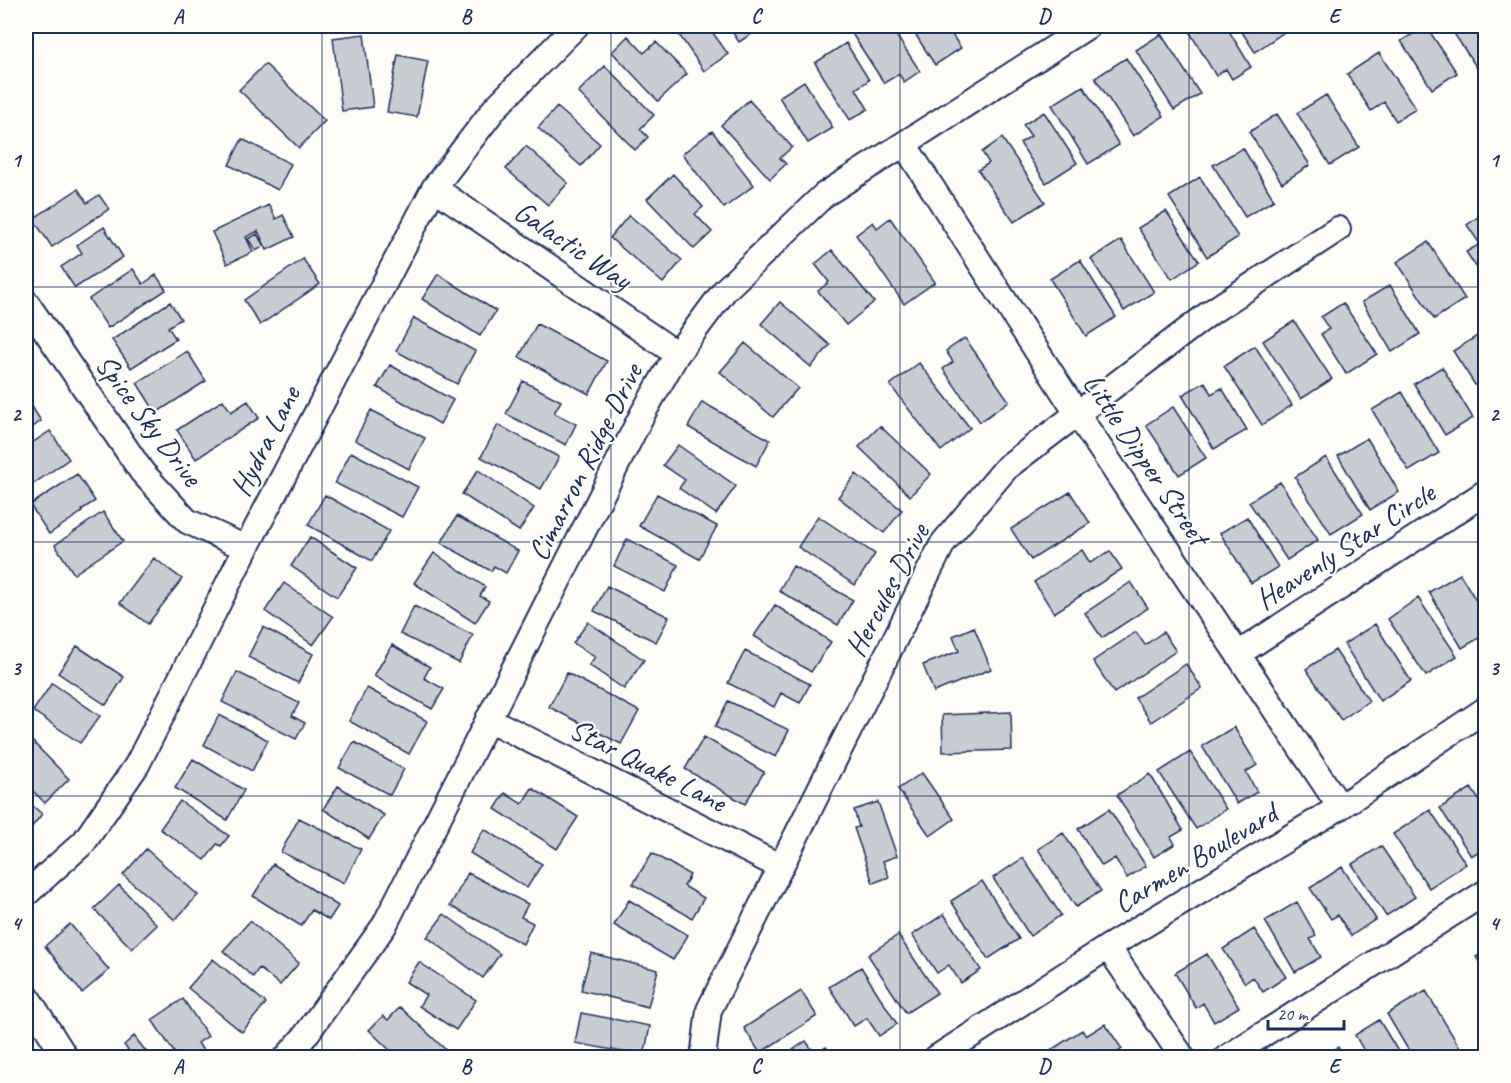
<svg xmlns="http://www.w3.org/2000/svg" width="1511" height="1083" font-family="Caveat,sans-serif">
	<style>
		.building { fill: #c9ccd3; stroke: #1b2f5e; stroke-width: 1.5 }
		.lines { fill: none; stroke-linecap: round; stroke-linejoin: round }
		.minor-casing { stroke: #1b2f5e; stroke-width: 28 }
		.minor { stroke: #fdfcf7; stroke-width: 24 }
		.grid { fill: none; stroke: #1b2f5e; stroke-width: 1.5; stroke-opacity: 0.55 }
		.labels { text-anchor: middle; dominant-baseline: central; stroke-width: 4.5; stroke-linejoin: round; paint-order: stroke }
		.street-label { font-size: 30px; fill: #1b2f5e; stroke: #fdfcf7 }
		.neatline { fill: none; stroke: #1b2f5e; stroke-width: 2 }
		.grid-label { font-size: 20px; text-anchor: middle; font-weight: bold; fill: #1b2f5e }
	</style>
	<rect width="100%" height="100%" fill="#fdfcf7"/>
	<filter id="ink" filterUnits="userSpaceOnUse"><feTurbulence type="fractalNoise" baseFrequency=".0167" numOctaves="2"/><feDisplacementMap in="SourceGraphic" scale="12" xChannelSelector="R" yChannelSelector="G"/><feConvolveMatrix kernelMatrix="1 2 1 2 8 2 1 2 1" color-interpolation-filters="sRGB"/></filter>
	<g filter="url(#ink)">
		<!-- building -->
		<path class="building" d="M673,26H708L728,54L704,71Z
			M728,26H764L739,42Z
			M847,26H890L920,71L904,82L899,74L884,83Z
			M910,26H946L961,48L935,65Z
			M1186,26H1226L1251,67L1232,79L1226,69L1216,76Z
			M1238,26H1280L1284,32L1255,52Z
			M1426,26L1457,73L1432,89L1401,41Z
			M1449,26H1485L1486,67L1479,71Z
			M364,34L373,107L342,111L333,38Z
			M1161,34L1200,94L1174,110L1136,50Z
			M628,36L644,53L656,42L687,74L658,101L612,52Z
			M846,43L869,80L856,89L868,109L850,120L815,63Z
			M1379,53L1416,109L1396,121L1384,102L1371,111L1347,74Z
			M398,55L428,61L417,117L387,112Z
			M1126,58L1164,116L1133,136L1095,78Z
			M265,64L325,121L299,148L239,90Z
			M605,66L654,115L640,129L648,137L635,150L578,92Z
			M804,81L833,128L808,143L779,97Z
			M1083,86L1119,145L1088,164L1052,105Z
			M1326,95L1359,147L1330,165L1297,113Z
			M749,100L792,147L780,158L786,164L770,179L721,125Z
			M557,107L600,144L581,166L538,128Z
			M1044,112L1077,163L1046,183L1020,143L1031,136L1023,125Z
			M1277,114L1310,165L1282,183L1249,132Z
			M712,131L754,185L724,208L682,154Z
			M1002,138L1045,202L1014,222L978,170L989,163L982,152Z
			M242,139L291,164L278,190L229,165Z
			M526,146L568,183L548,205L506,169Z
			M1243,148L1274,200L1245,217L1213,165Z
			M673,174L703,207L695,214L712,232L694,249L647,199Z
			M1200,177L1238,237L1207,257L1169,197Z
			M78,189L87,203L99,195L109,209L52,247L33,219Z
			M269,205L276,219L283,215L294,237L267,250L258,231L246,237L253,252L227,264L212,232Z
			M1166,211L1199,261L1172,279L1138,228Z
			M1485,212H1486V281L1466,252L1480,244L1467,225Z
			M629,215L682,260L663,283L610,238Z
			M890,218L935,282L904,304L856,235L873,222L877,228Z
			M104,227L123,257L75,288L61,267L82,253L77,245Z
			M257,234L264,246L256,251L248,239Z
			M1121,240L1154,292L1124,311L1091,259Z
			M1428,242L1465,299L1434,319L1397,262Z
			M832,250L874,302L846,325L818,291L829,282L815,264Z
			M303,259L320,284L260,325L244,300Z
			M1080,260L1116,317L1086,336L1050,279Z
			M133,269L143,284L156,275L166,290L108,328L89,299Z
			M438,274L496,311L480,336L422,299Z
			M1390,285L1420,334L1392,352L1362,302Z
			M170,302L181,319L168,327L176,339L131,368L112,340Z
			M780,302L830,345L811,367L761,324Z
			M1343,303L1377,354L1346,374L1321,334L1329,329L1321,317Z
			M414,318L475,351L457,384L396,351Z
			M1294,321L1332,379L1301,399L1263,341Z
			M537,324L607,361L589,394L519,357Z
			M1482,333L1486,339V402L1453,351Z
			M965,338L1009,401L980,422L943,369L953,362L946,351Z
			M745,343L798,388L773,417L720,372Z
			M1255,346L1292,405L1262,425L1224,366Z
			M187,351L206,381L156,413L137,383Z
			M919,363L970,428L941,451L890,385Z
			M390,365L453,400L440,424L377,387Z
			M1442,367L1473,418L1445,435L1414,384Z
			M523,381L561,401L554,413L576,424L566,445L506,414Z
			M1205,382L1211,394L1222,388L1247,430L1214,449L1182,395Z
			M1402,392L1439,453L1409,471L1372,410Z
			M26,397L41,421L26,432Z
			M223,400L231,412L248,401L259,418L196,459L177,430Z
			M702,402L770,440L756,466L688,427Z
			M1173,407L1206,458L1179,475L1146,425Z
			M371,410L425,438L409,469L355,440Z
			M498,425L559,457L541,489L481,457Z
			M880,426L931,474L910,496L859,447Z
			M50,431L69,459L26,489V447Z
			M1367,438L1399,492L1370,510L1338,456Z
			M678,445L736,486L716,514L679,488L685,480L663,465Z
			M351,452L418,487L402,517L335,483Z
			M1326,457L1363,514L1331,534L1295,477Z
			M478,470L534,508L519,531L462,494Z
			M77,474L95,501L81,510L82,512L49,534L30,505Z
			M856,474L902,510L884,533L838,497Z
			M1280,482L1318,540L1287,560L1249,502Z
			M1070,492L1090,523L1031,560L1011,529Z
			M657,494L717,526L699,559L639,526Z
			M325,495L389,531L372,561L308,525Z
			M103,512L123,541L74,574L55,545Z
			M457,516L518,551L506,573L494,566L491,571L441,543Z
			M818,516L875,554L855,585L798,547Z
			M1247,517L1278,567L1251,583L1220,533Z
			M310,537L357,568L337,597L291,566Z
			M627,539L678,565L665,592L614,566Z
			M1082,550L1090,563L1110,551L1122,569L1054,613L1034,582Z
			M434,553L485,587L480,596L489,601L475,623L414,583Z
			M154,558L182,579L148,624L120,603Z
			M793,566L853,600L838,625L779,591Z
			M1486,571V589L1477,576Z
			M1460,574L1486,617V634L1462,648L1429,592Z
			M1131,582L1148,608L1102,638L1085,613Z
			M284,583L333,617L313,645L265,611Z
			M607,586L669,617L656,642L594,611Z
			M1418,598L1457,656L1426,676L1388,619Z
			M775,605L831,642L811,672L754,636Z
			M414,606L473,635L459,663L400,634Z
			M588,622L644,660L624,689L589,665L595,657L573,643Z
			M1375,624L1411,681L1380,701L1344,644Z
			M263,627L313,654L298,683L248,657Z
			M974,627L991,669L934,692L923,665L959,651L953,636Z
			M1136,632L1145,645L1163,632L1176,651L1114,693L1093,661Z
			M392,645L430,667L424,678L444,689L432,709L374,676Z
			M77,646L124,677L106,705L58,673Z
			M1335,650L1369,701L1341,720L1306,669Z
			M745,651L810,684L800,703L781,693L774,707L728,683Z
			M1186,664L1202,688L1151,722L1135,698Z
			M237,672L299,703L292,716L305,723L296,739L222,702Z
			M567,673L639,711L621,744L549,707Z
			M52,683L100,716L80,743L33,711Z
			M367,688L427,721L409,754L349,721Z
			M728,701L789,730L776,757L715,727Z
			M1011,712L1012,750L943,752L942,715Z
			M219,715L268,740L252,771L204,745Z
			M1234,727L1257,765L1246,772L1257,792L1237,804L1202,746Z
			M704,737L764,772L745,804L685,769Z
			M30,739L69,779L45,803L26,784V743Z
			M354,742L404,769L390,795L339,768Z
			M1190,752L1226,809L1196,829L1159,772Z
			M193,759L244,790L227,820L175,788Z
			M922,773L954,819L930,836L898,789Z
			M1150,774L1183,830L1171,837L1175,844L1154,857L1117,795Z
			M338,786L384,815L369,839L323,809Z
			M532,788L578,817L557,849L495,809L505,793L522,804Z
			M1471,788L1486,810V847L1471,856L1440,808Z
			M26,800L42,814L26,834Z
			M180,801L229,836L221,846L217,844L205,860L160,829Z
			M878,802L897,856L883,861L889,877L873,883L854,828L859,827L854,810Z
			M1109,809L1146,866L1127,878L1115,858L1102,866L1078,829Z
			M1430,810L1466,864L1429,888L1393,834Z
			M299,818L361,849L344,883L281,852Z
			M484,829L542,864L527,888L470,853Z
			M1063,833L1101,891L1076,907L1038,849Z
			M1381,846L1415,897L1386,916L1352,864Z
			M146,849L198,895L175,920L123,875Z
			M652,853L690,875L684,886L704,898L692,918L633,884Z
			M1023,858L1061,915L1030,936L993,878Z
			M273,864L338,906L329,920L312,910L301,926L253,896Z
			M1342,867L1376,919L1351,936L1338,915L1331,919L1310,888Z
			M468,873L528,904L521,917L533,923L523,944L450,906Z
			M982,881L1019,939L988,959L951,901Z
			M119,885L157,925L132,949L94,909Z
			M629,900L688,935L673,960L614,925Z
			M1297,902L1316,936L1310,939L1321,957L1295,972L1265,921Z
			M444,914L500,954L483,978L427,937Z
			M944,914L981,970L961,983L949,965L937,973L912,935Z
			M250,921L299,963L280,985L259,968L253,977L223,951Z
			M70,924L109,970L82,993L45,946Z
			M1254,929L1286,977L1263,992L1253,977L1245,983L1223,949Z
			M898,935L937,993L906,1013L868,955Z
			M1486,951V972L1476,957Z
			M591,953L658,970L648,1007L581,990Z
			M1207,954L1239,1007L1214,1022L1203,1003L1196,1008L1175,973Z
			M213,959L266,1003L242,1032L188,988Z
			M419,962L476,1000L456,1030L419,1006L426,995L406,982Z
			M861,967L897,1024L879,1036L867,1018L854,1026L829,987Z
			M801,991L817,1016L760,1053L744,1028Z
			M1426,991L1463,1053L1455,1058L1445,1055L1441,1058H1413L1387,1014Z
			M183,999L208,1036L198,1043L208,1058H178L152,1020Z
			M400,1007L448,1052L442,1058H398L369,1030L383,1016L388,1020Z
			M581,1013L650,1026L644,1056L575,1043Z
			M1379,1020L1402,1058L1356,1056L1364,1051L1355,1035Z
			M1105,1024L1122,1049L1109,1058H1056L1051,1050L1082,1030L1086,1036Z
			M134,1036L151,1058H127L131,1054L124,1045Z
			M806,1041L815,1054L826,1047L833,1058H781Z
			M1338,1047L1344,1058H1315L1320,1054L1322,1057Z
			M358,1050L368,1058H352Z"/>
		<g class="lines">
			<!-- minor casing -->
			<g class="minor-casing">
				<path id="minor" d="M904,144L1078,415L1340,807
					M434,188L677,354
					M26,302L142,472L187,521L246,548
					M1238,654L1486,492
					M488,719L779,866
					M26,894L84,842L137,765L246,548L434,188L495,108L576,26
					M1108,947L1183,1058
					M26,995L66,1058
					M286,1058L305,1036L384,926L643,413L677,354L725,290L824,195L1088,26
					M703,1058L709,1010L943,543L1007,467L1211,312L1338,229
					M936,1058L1108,947L1340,807L1486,709
					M1226,1058L1486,892"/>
			</g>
			<!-- minor -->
			<use href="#minor" class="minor"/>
		</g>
	</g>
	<!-- grid -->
	<path class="grid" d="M322,26V1058M611,26V1058M900,26V1058M1189,26V1058M26,287H1486M26,542H1486M26,796H1486"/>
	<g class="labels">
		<!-- street labels -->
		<g class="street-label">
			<text transform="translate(573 245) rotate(34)">Galactic Way</text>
			<text transform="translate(149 420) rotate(53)">Spice Sky Drive</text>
			<text transform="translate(265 441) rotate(-63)">Hydra Lane</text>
			<text transform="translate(1146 459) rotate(56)">Little Dipper Street</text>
			<text transform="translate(585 462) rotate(-63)">Cimarron Ridge Drive</text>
			<text transform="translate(1345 546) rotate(-33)">Heavenly Star Circle</text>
			<text transform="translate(887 590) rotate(-62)">Hercules Drive</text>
			<text transform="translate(648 765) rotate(27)">Star Quake Lane</text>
			<text transform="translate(1195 858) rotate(-31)">Carmen Boulevard</text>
		</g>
	</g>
	<!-- margin -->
	<rect width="1511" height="1083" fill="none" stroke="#fdfcf7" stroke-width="66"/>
	<!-- scale -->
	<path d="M1268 1020v9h76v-9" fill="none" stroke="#1b2f5e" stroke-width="3"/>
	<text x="1277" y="1020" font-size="18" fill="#1b2f5e" stroke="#fdfcf7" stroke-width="4.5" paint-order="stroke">20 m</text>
	<rect x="33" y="33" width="1445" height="1017" class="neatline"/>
	<g class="grid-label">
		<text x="178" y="23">A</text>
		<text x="466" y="23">B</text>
		<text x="756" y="23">C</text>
		<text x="1044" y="23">D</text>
		<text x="1334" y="23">E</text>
		<text x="16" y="167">1</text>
		<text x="1494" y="167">1</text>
		<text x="16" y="421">2</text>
		<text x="1494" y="421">2</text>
		<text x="16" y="675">3</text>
		<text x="1494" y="675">3</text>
		<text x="16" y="930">4</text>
		<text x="1494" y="930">4</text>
		<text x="178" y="1073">A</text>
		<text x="466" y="1073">B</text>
		<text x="756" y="1073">C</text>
		<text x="1044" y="1073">D</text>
		<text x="1334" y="1073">E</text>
	</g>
</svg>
